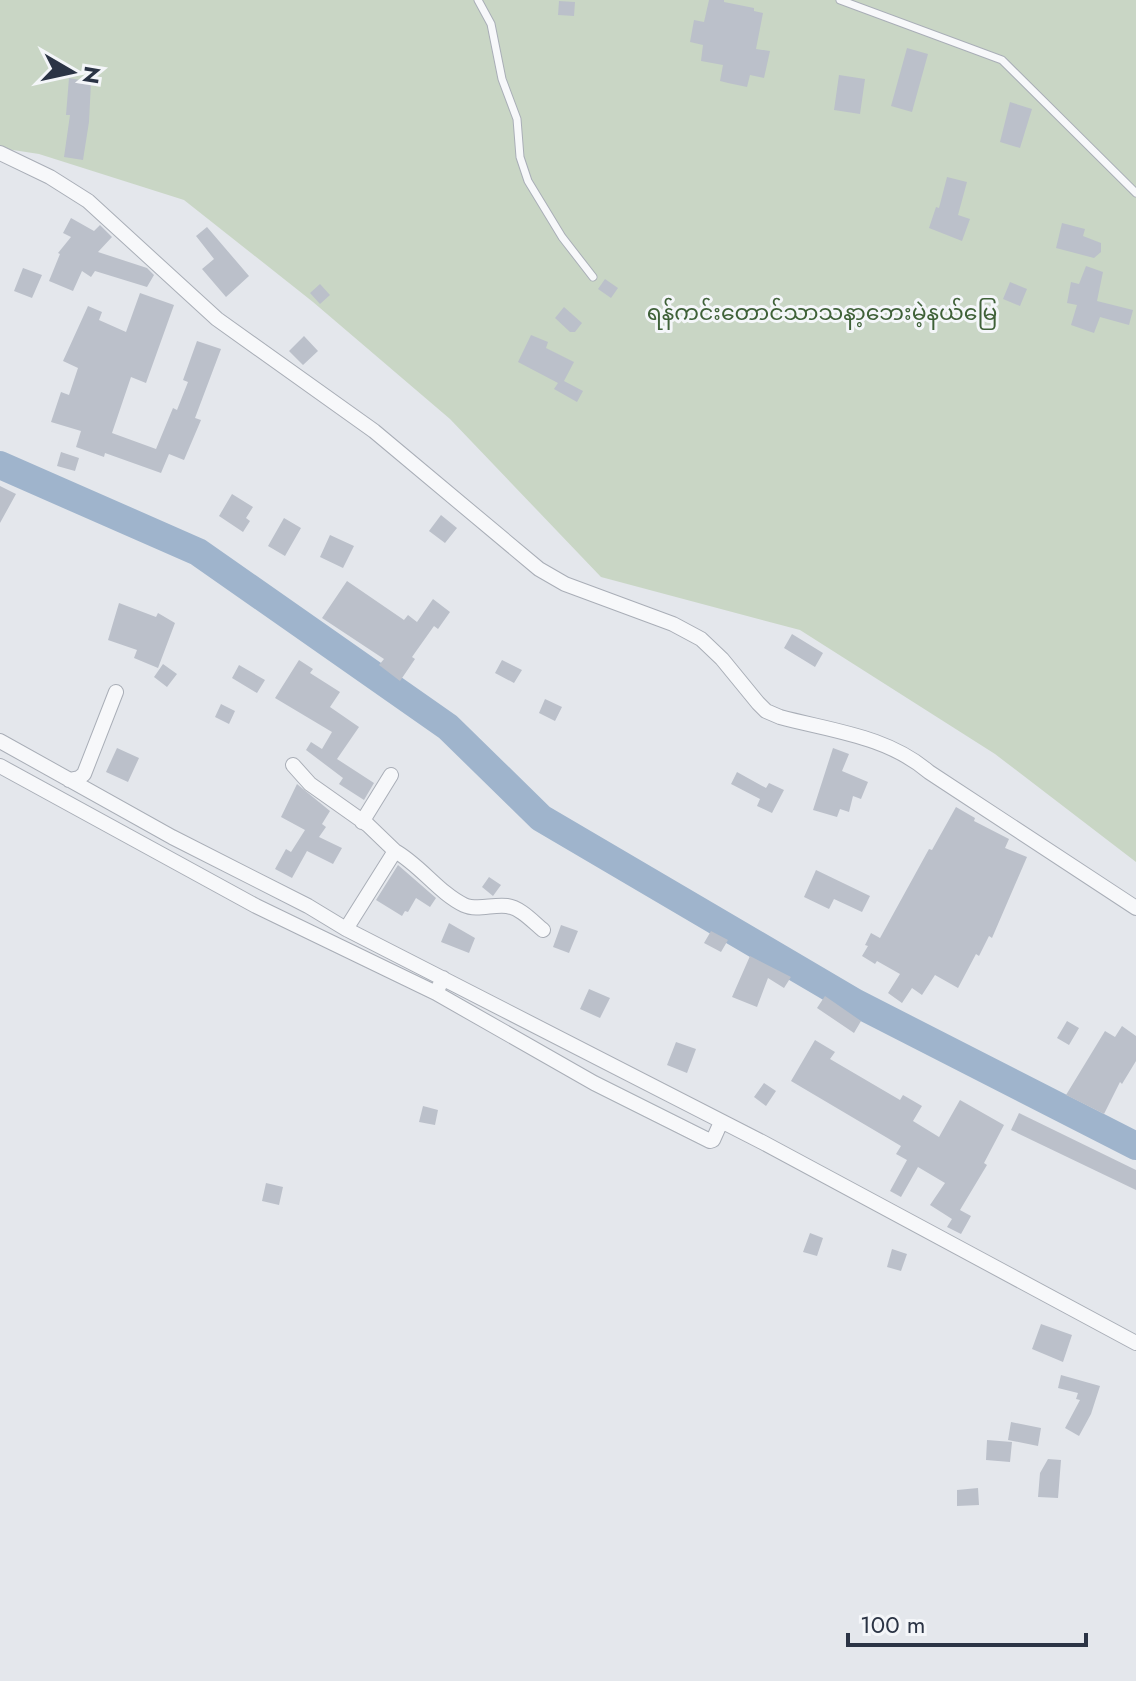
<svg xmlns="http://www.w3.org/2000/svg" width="1136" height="1681" font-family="Jost,'Noto Sans Myanmar',sans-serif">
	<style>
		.green { fill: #c9d6c5 }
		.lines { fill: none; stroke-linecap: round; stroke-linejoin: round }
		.river { stroke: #9fb4cc; stroke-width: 28 }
		.building { fill: #bbc0ca }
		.service-casing { stroke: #a9aeb7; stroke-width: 9 }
		.minor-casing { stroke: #a9aeb7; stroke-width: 16 }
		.service { stroke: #f7f8fa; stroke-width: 7 }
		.minor { stroke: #f7f8fa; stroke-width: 14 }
		.labels { text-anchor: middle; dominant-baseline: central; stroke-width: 6; stroke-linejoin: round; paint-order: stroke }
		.park-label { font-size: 22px; fill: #3f6138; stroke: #f4f6f9 }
	</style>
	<rect width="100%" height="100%" fill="#e4e7ec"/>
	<!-- green -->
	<path class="green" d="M0,0H1136V862L995,754L800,630L601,577L450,419L313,302L184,200L39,154L0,148Z"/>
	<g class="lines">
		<!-- river -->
		<path class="river" d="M0,465L198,552L448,727L541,818L856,1003L1136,1146"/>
	</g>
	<!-- building -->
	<path class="building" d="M709,0H724V2L754,8V11L763,13L756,49L770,51L764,78L750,75L747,87L728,83L720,81L723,65L701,61L703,45L690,42L694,20L704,22Z
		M559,1L575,2L574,16L558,15Z
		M907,48L928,54L912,112L891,106Z
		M839,75L865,79L860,114L834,110Z
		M69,78L91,82L89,122L83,160L64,157L70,115H66Z
		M1010,102L1032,109L1020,148L1000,142Z
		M947,177L967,182L958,215L970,219L962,241L929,228L936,207L939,208Z
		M71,218L94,231L100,225L112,237L98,252L147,268L154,275L147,287L95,271L91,277L82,271L73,291L49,281L60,254L58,253L71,237L63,233Z
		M1062,223L1085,229L1083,236L1101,243V252L1094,258L1056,248Z
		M207,227L249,276L226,297L202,269L214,259L196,236Z
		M1086,266L1103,272L1097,301L1133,310L1129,325L1100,317L1094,333L1071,325L1077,305L1067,303L1071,282L1079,284Z
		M23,268L42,275L32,298L14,291Z
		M605,279L618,288L611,298L598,289Z
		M1010,282L1027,289L1020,306L1003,299Z
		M320,284L330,295L320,304L310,293Z
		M140,293L174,305L146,383L131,377L112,433L156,449L173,408L177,410L188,382L183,380L197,341L221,349L195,418L201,420L184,460L169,454L161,473L105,453L104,457L76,447L81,431L51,422L61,392L69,395L78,368L63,361L88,306L102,312L99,320L126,332Z
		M564,307L582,323L575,332H570L555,318Z
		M531,335L548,342L546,348L574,362L564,381L583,391L577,402L554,389L558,383L518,362Z
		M304,336L318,351L303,365L289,351Z
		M61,452L79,458L75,471L57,466Z
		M0,486L16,494L0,523Z
		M232,494L253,507L246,518L250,521L243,532L219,516Z
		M441,515L457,528L445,543L429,531Z
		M284,518L301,528L285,556L268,546Z
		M330,535L354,546L343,568L320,557Z
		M347,581L404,620L408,615L417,622L433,599L450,612L438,629L434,626L412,657L415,659L400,681L379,665L384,659L322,618Z
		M119,603L156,617L158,613L175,623L158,668L134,658L137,650L108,640Z
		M792,634L823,653L815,667L784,648Z
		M299,660L313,669L310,673L340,692L330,707L359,727L337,759L374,783L364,800L339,784L343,778L306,750L311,742L322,749L332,732L275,698Z
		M502,660L522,670L514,683L495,673Z
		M163,664L177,674L167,687L154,677Z
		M239,665L265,680L257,693L232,678Z
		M545,699L562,707L555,721L539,713Z
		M221,704L235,711L229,724L215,717Z
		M117,748L139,758L128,782L106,772Z
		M833,748L849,754L842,771L868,782L861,799L853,796L849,812L840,809L837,817L813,810Z
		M737,772L766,788L769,783L784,790L772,813L757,806L760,799L731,784Z
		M297,784L330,811L322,824L326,827L319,837L342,848L333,864L307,851L292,878L275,869L286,849L291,852L305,830L281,817Z
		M956,807L975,818L974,821L1009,839L1005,848L1027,857L992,938L989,936L979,956L976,954L958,988L935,975L922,995L912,988L902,1003L888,993L900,974L877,961L875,964L862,956L868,946L865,945L871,933L880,938L929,849L932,850Z
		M398,865L436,898L430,907L416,898L408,912L405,911L402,916L376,900Z
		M816,870L870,896L862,912L834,899L829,909L804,897Z
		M489,877L501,885L493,896L482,887Z
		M449,923L475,938L469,953L441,942Z
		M561,925L578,931L569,953L553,947Z
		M711,931L728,940L721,952L704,943Z
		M750,956L791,977L784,988L768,978L757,1007L732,997Z
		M589,989L610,998L600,1018L580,1009Z
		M825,996L861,1021L854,1033L817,1008Z
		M1067,1021L1079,1028L1069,1045L1057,1038Z
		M1122,1026L1136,1036V1061L1122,1084L1120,1082L1104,1114L1066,1095L1105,1031L1115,1037Z
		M815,1040L835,1052L830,1059L900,1100L903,1095L922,1106L913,1121L939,1137L960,1100L1004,1125L984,1163L987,1165L960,1210L971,1216L961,1234L947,1227L952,1219L930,1205L945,1183L918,1167L901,1197L890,1191L907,1160L896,1154L901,1146L791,1081Z
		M676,1042L696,1049L687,1073L667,1065Z
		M764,1083L776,1091L766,1106L754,1097Z
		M423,1106L438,1110L435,1125L419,1122Z
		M1019,1113L1136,1170V1190L1011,1130Z
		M266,1183L283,1187L279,1205L262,1201Z
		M810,1233L823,1238L817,1256L803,1252Z
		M892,1249L907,1254L901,1271L887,1267Z
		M1041,1324L1072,1335L1063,1362L1032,1349Z
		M1061,1375L1100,1386L1091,1414L1079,1436L1065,1428L1080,1400L1076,1399L1078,1393L1058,1388Z
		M1011,1422L1041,1428L1038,1446L1008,1440Z
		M987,1440L1012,1442L1010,1462L986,1460Z
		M1048,1459L1061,1460L1058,1498L1038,1497L1040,1473Z
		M978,1488L979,1505L957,1506V1490Z"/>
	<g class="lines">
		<!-- service casing -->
		<g class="service-casing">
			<path id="service" d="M478,0L491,24L502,79L517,119L520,157L528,181L562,237L593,277
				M840,0L1002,60L1136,193"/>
		</g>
		<!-- minor casing -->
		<g class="minor-casing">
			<path id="minor" d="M0,153L50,177L88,201L217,319L374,431L539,569L565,584L673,624L701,639L722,659L758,703L766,711L780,717C832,731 887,736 929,772L1136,908
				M0,741L172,837L308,906L346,929L764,1143L1136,1343
				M293,765L310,784L368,825L395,851
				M0,766L256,906L436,993L443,978
				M69,780L79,778L84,774L116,692
				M362,822L391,775
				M346,929L395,851C420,865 439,893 464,905C477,911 493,904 507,906C521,908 533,922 543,930
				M436,993L594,1083L710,1141L713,1140L721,1122"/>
		</g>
		<!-- service -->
		<use href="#service" class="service"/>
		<!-- minor -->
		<use href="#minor" class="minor"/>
	</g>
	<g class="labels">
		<!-- park labels -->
		<g class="park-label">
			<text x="822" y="312">ရန်ကင်းတောင်သာသနာ့ဘေးမဲ့နယ်မြေ</text>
		</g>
	</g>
	<!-- north arrow -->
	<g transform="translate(72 72) rotate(99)" stroke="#f4f6f9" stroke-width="6" paint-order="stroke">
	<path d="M0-6L14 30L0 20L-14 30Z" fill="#2b3445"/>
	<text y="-12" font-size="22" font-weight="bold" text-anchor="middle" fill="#2b3445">N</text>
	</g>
	<!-- scale -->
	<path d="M848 1633v12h238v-12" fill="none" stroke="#2b3445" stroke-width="4"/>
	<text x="860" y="1633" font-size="24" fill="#2b3445" stroke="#f4f6f9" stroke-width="6" paint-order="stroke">100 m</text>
</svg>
